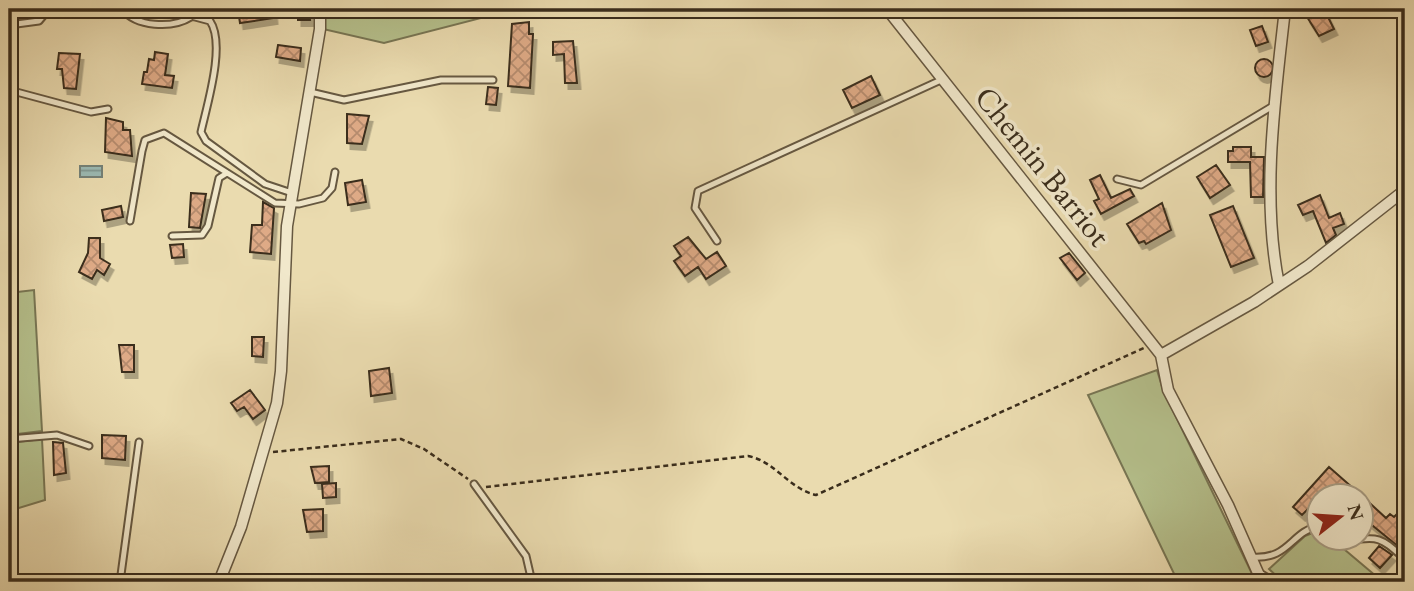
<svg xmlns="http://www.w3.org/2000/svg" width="1414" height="591" font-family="'EB Garamond',serif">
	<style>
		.green { fill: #b5c08c; stroke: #787654; stroke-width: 2 }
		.water { fill: url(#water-rules); stroke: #748177; stroke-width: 2 }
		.building { fill: url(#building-cross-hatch); stroke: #3a2d1c; stroke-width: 2; filter: url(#shadow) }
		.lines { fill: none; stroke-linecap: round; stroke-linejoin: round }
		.lane-casing { stroke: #665841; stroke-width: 9 }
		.street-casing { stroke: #665841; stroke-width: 13 }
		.path { stroke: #3a2d1c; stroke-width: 2.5; stroke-dasharray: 5 3.5; stroke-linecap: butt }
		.lane { stroke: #f1e8cb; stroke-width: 5 }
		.street { stroke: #f1e8cb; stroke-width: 10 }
		.labels { text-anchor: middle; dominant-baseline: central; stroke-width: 7; stroke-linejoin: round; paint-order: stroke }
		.street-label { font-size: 32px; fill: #3a2d1c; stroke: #f1e8cb }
	</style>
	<defs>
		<pattern id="water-rules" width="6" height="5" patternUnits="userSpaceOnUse" patternTransform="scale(1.75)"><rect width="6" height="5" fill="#9ab9b3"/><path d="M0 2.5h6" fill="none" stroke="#7f9791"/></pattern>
		<pattern id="building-cross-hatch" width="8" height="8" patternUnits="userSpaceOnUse" patternTransform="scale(1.75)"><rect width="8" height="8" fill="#deaa86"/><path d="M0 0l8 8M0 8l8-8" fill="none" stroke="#b58b6d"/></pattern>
		<filter id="shadow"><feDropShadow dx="3.5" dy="6" stdDeviation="0" flood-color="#0004"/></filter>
	</defs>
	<rect width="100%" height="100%" fill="#eadbaf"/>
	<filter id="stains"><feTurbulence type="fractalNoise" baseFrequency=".00286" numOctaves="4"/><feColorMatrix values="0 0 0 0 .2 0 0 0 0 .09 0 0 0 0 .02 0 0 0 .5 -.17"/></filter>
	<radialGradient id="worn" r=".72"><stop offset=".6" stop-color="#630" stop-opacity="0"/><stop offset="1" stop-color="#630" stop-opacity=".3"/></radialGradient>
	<!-- green -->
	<path class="green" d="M324,9H516L384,43L323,29Z
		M34,290L42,431L9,435V293Z
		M1157,370L1163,390L1256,582H1178L1088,395Z
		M42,439L45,500L9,511V443Z
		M1315,532L1319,533L1320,538L1332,539L1383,582H1283L1269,569L1305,536Z"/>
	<!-- water -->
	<path class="water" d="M80,166H102V177H80Z"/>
	<!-- building -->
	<path class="building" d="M273,9L274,18L240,23L238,10Z
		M298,9H309L310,20H298Z
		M1324,9L1334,29L1319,36L1307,17Z
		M529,22V34H533L530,88L508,86L512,24Z
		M1262,26L1268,42L1256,46L1250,30Z
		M573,41L577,83H565L564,54L553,55V42Z
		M278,45L301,48L300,61L276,57Z
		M155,52L168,54L165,75L174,76L172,88L142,84L144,72H147L149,59L154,60Z
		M59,53L80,54L76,89L64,88L62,69H57Z
		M1255 68a9 9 0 1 1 18 0a9 9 0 1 1-18 0Z
		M871,76L880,95L852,108L843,90Z
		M488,87L498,88L496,105L486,104Z
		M347,114L369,116L362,144L347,143Z
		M106,118L123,122V130H130L132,156L105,152Z
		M1233,147H1251V157H1264L1263,197H1251L1250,162H1228V151H1233Z
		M1216,165L1230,185L1210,198L1197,177Z
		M1100,175L1111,198L1130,189L1134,196L1101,214L1094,201L1099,199L1090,180Z
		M362,180L366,202L348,205L345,183Z
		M191,193L206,194L200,228L189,227Z
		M1320,195L1329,218L1340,213L1344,224L1333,228L1336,235L1326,243L1313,211L1303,215L1298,205Z
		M263,202L274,208L271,254L250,252L252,225H262Z
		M1162,203L1171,230L1146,244L1144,241L1139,243L1127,224Z
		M121,206L123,217L104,221L102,210Z
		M1233,206L1254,258L1231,267L1210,215Z
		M688,237L706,259L717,252L726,266L706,279L698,267L685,276L674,261L681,256L674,246Z
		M89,238H100V258L110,264L104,275L97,270L92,279L79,272L88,253Z
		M183,244L184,257L172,258L170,245Z
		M1069,253L1085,273L1077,280L1060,258Z
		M252,337H264L263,357L252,356Z
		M119,345H134V372H122Z
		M389,368L392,393L371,396L369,371Z
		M250,390L265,410L253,419L244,407L237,411L231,403Z
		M102,435L126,436L125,460L102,458Z
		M53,442L63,443L66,473L54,475Z
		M329,466V482L315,483L311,467Z
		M1329,467L1362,496H1339L1329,488L1302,515L1293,507Z
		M336,483V497L323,498L322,484Z
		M1362,496L1386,518L1390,514L1394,517L1397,514L1405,522V552L1362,517Z
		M323,509V531L307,532L303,510Z
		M1379,546L1392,555L1380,568L1369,558Z"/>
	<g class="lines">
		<!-- lane casing -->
		<g class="lane-casing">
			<path id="lane" d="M122,9C136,27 172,29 191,17
				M179,9L180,13L210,21C226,44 207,105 201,132L206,141L265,184L292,193
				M846,9H851
				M9,25L39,21L49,9
				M9,90L91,112L108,109
				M310,92L344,100L441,80H493
				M1117,179L1141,185L1273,106
				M130,221L142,151L145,140L164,133L275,203L299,204L323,198L332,188L335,172
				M172,236L202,235L208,226L219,178L227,173
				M717,241L695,208L698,191L941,80
				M9,439L57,435L89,446
				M474,484L526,556L532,582
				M1345,538L1349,541C1380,535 1382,539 1405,559
				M1251,557C1290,560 1289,533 1320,525
				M1260,573L1275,582
				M120,582L139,442"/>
		</g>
		<!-- street casing -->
		<g class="street-casing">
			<path id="street" d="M887,9L1161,355L1168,390L1228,505L1262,582
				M1279,285C1261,196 1275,98 1285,9
				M1161,355L1254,302L1308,266L1405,190
				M219,582L241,527L277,403L281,371L287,226L320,29V9"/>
		</g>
		<!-- path -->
		<path class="path" d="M17,16L22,9
			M273,452L401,439L424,449L468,479
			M486,487L748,456C775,461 789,489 816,495L1144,348"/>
		<!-- lane -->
		<use href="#lane" class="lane"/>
		<!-- street -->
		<use href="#street" class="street"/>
	</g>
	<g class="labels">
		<!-- street labels -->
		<g class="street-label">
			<text transform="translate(1043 166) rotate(51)">Chemin Barriot</text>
		</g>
	</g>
	<!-- margin -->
	<rect width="1414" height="591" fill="none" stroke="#eadbaf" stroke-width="35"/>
	<rect x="10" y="10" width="1393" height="570" fill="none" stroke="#3a2d1c" stroke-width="3.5"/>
	<rect x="18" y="18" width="1379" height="556" fill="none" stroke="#3a2d1c" stroke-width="2"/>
	<!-- north arrow -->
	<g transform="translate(1340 517) rotate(73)"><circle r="33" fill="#f1e8cb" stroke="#a89d85" stroke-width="2"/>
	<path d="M0-5L12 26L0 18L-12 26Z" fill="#8f2418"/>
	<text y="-10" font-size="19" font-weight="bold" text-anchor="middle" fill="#3a2d1c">N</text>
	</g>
	<rect width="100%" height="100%" filter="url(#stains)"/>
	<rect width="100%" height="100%" fill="url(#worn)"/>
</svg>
